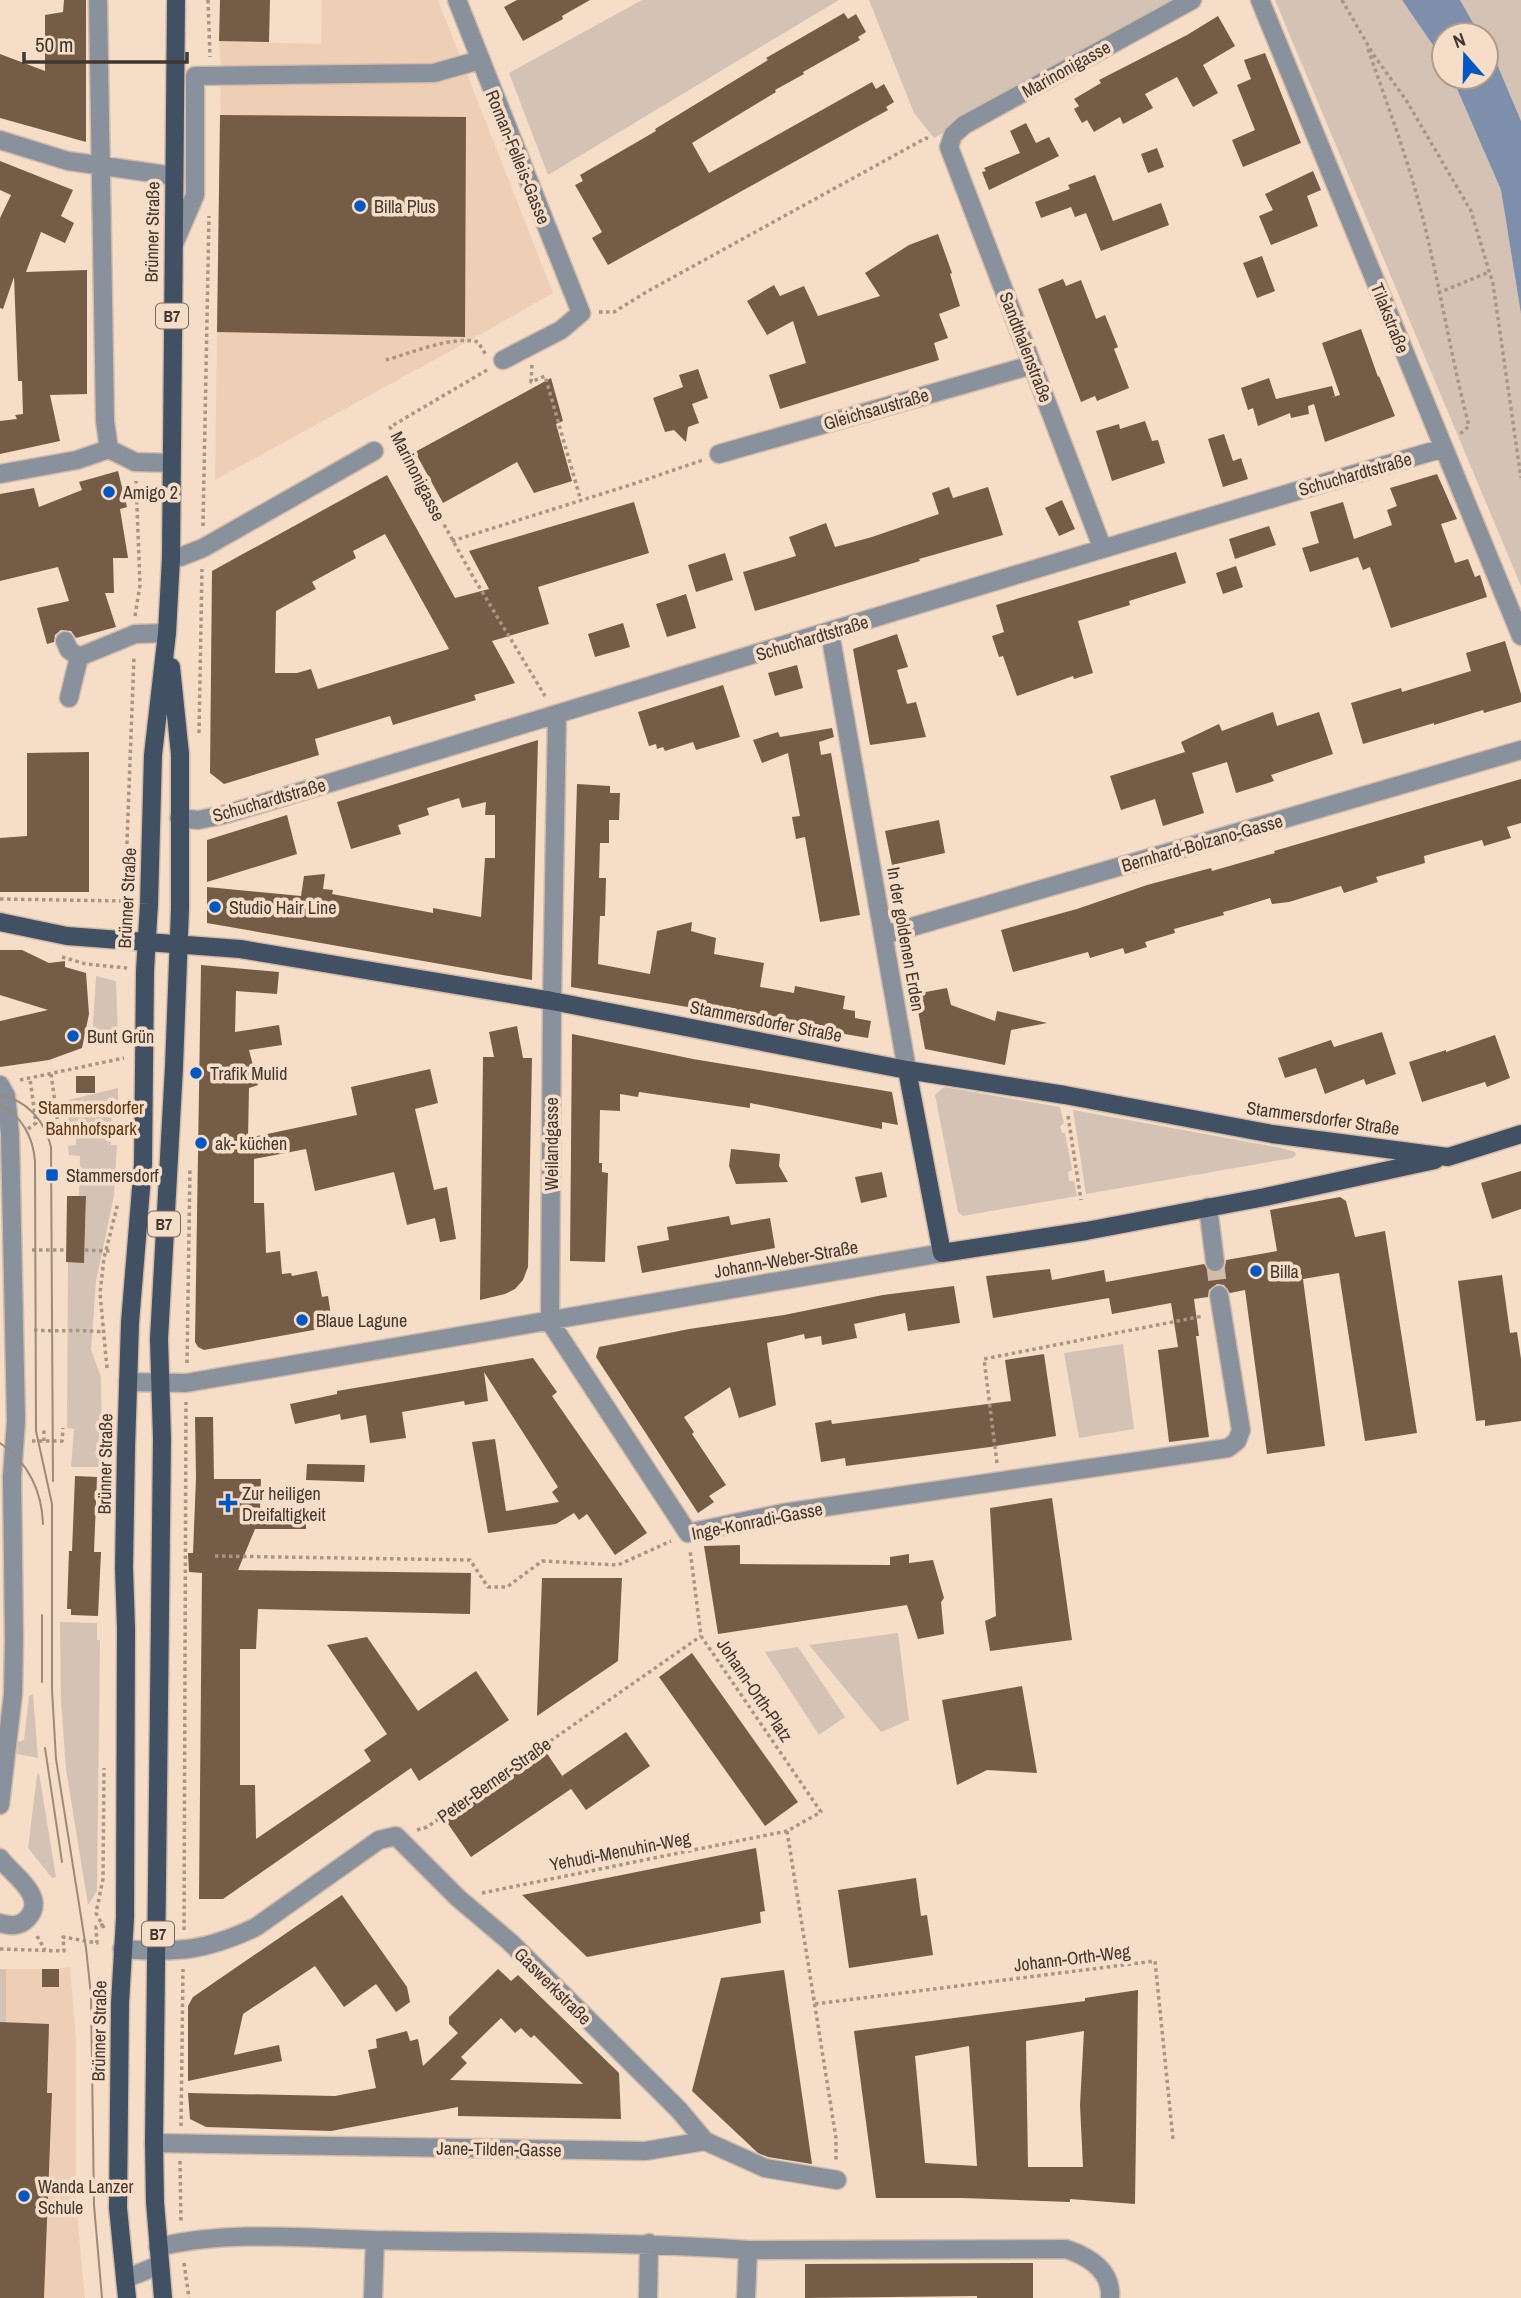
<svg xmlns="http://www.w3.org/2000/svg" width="1521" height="2298" font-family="'Archivo Narrow',sans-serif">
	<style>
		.built { fill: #eecfb5 }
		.green { fill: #d4c2b4 }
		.water { fill: #7d8faa }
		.building { fill: #755c47; fill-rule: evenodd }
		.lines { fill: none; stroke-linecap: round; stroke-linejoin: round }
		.minor-tunnel { stroke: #d2bca9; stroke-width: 18; stroke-dasharray: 18 9; stroke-linecap: butt }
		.minor-casing { stroke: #d2bca9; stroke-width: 21 }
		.major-casing { stroke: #d2bca9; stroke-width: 21 }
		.path { stroke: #a79585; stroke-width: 3.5; stroke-dasharray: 3.5 3.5; stroke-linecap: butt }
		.minor { stroke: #89919d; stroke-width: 18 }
		.major { stroke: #425064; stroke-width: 18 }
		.tram { stroke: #9c8a7c; stroke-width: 2 }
		.poi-dot { fill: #0357c1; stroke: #f6ddc8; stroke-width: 2.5 }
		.labels { text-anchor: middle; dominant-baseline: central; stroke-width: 7; stroke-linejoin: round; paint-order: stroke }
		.shield { fill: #f6ddc8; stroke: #77695d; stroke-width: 2 }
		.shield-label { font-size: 16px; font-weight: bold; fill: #41372f }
		.street-label { font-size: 18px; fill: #41372f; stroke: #f6ddc8 }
		.poi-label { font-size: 18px; fill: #41372f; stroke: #f6ddc8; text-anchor: start }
		.park-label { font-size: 18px; fill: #5f3811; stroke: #f6ddc8 }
	</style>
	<rect width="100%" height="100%" fill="#f6ddc8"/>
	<!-- built -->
	<path class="built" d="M322,0H438L553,293L476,337L215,480L221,66L219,41L321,44Z
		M70,1967L76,2039V2203L85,2298H0V1969H59Z"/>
	<!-- green -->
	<path class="green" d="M642,0H839L548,175L509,73Z
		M869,0H1177L934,138L914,113Z
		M1275,0H1402L1439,52L1444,61V77H1452L1456,84L1501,190L1521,314V586Z
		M1460,0H1521V121C1513,103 1486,50 1486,35H1480Z
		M96,976L116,981L118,1037L115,1041L95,1046L92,1042Z
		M944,1087L1060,1107L1064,1123L1060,1126L1062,1133H1065L1072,1170L1068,1172L1069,1181H1074L1077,1196L968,1215L963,1216L958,1212L935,1095Z
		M118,1088V1100H112L111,1145H117L114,1196L96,1281L91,1350L101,1377L102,1467H71L74,1429L67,1428L68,1262H84L86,1197L79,1196L80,1156L69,1155L68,1146L76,1145V1136H68V1100Z
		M1073,1110L1281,1148L1295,1152L1296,1155L1292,1158L1086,1194Z
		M1123,1344L1134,1429L1079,1438L1064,1353Z
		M60,1622L97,1623V1640H100L97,1891L88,1905L66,1769L61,1700Z
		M898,1633L909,1720L881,1732L809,1645Z
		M798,1647L845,1717L819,1735L765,1652Z
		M33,1694L38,1758L17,1754L18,1742L24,1740L29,1696Z
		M39,1773L56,1877L52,1878L28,1848L37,1775Z
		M0,1969H6V2022H0Z"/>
	<!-- water -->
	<path class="water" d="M1402,0H1460L1480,35H1444V61Z
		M1486,45L1496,62L1521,121V314L1501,190L1452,77H1486Z"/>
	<!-- building -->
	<path class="building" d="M64,0H86V142L0,118V54L45,71V15L63,12Z
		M220,0H270L269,42L219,41Z
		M517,0H590L562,16L563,19L523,41L504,7Z
		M844,13L848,19L856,14L866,32L858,37L860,40L803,72L804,74L775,90L776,92L692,143L709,173L872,82L876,89L884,84L894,102L886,107L888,110L608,265L592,238L602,232L575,185L583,181L580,175L656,131L655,129L768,60L766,58Z
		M1218,16L1235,46L1203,65L1218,93L1193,107L1177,77L1145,94L1153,108L1123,124L1120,117L1094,132L1087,120L1082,123L1074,109L1079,106L1074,99L1101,83L1099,80L1187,35Z
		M1265,53L1301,143L1243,167L1232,140L1255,130L1237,85L1251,79L1244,60Z
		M220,115L466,117L465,337L217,332Z
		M1026,123L1036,143L1049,137L1059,156L989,190L982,172L986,171L984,168L1020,153L1010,131Z
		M1157,148L1164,167L1148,173L1141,154Z
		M0,161L73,190L61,216L74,223L65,243L41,232L26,272L87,270V394L50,395L60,441L0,454V421L17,419L15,415L23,414L22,381H18L14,277L3,309L0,308V218L11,195L0,190Z
		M1313,171L1321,190L1307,196L1318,226L1271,245L1259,216L1273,210L1265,194Z
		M1095,175L1113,221L1161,203L1169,225L1101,251L1086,213L1075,217L1071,207L1041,218L1035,202L1070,189L1068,185Z
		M938,234L952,273L950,274L960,306L939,314L948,338L934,343L939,360L780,409L769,375L806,363L793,321L767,335L747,301L774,285L780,296L804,286L818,316L880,296L865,273L909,245Z
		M1262,256L1275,291L1257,298L1243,263Z
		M1063,279L1066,286L1081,280L1096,319L1105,315L1118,347L1114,349L1129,388L1097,401L1095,396L1081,402L1038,289Z
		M1361,329L1378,377L1379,376L1395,416L1325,442L1314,404L1308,406L1309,414L1291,418L1290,413L1258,426L1253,408L1248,410L1241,388L1269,378L1276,399L1332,386L1335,396L1329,398L1340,395L1322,343Z
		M698,369L708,398L692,404L699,423L688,427L686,442L674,430L665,432L653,398L683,387L679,375Z
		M551,378L563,421L556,424L572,481L534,493L517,462L443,503L415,452Z
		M1145,421L1152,441L1158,440L1165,463L1112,481L1096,431L1119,424L1120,429Z
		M1224,434L1233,461L1241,458L1248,479L1223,487L1208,439Z
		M118,471L127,507L120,509L128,558H113L114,593H105L116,627L76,638L71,631L61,630L55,635L54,642L47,644L37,608L69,601L58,567L0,581V494L34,488L39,507L82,490L79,482Z
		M1437,474L1457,519L1441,524L1455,563L1468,559L1475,577L1480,575L1487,597L1391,628L1370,567L1363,570L1358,557L1310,572L1302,548L1319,543L1310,512L1343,502L1354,539L1392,525L1387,510L1397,506L1390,488Z
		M387,475L455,598L489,589L469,551L634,502L649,553L538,587L549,624L492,641L515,683L474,695L476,700L393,725L390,716L315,739L319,755L224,784L210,773L212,571ZM385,534L449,649L318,689L311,669L297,673H275L276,611L316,589L312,582L356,558L353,551Z
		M949,487L953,498L988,487L1003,535L919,559L920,561L755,611L743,572L796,556L789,537L826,523L835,547L872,537L939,514L932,493Z
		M1062,500L1075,529L1059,536L1045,508Z
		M1269,526L1276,545L1235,559L1229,539Z
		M1176,552L1186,583L1129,601L1130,605L1078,621L1093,673L1074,679L1073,676L1017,696L1003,656L999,657L992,636L1004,632L996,605Z
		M725,553L733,580L696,592L688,565Z
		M1236,566L1243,587L1223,594L1216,573Z
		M686,594L696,628L667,637L656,604Z
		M623,623L630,647L595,657L588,634Z
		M897,634L908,667L897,670L907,704L916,702L926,737L870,745L853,649Z
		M1505,641L1521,694V702L1484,713L1483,710L1434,725V723L1363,744L1351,703L1401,688L1402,692L1471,671L1466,653Z
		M797,665L803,688L775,696L768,673Z
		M723,685L740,737L696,750L693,742L665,751L663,747L657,749L656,744L649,746L638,712Z
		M1273,712L1277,726L1319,712L1333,754L1271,775L1274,781L1236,793L1227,762L1192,773L1204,813L1163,826L1155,799L1121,810L1110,776L1185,752L1181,742L1219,724L1222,731Z
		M832,728L834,737L819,742L821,755L831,753L860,915L820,922L805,837L796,839L792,817L800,816L788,753L762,763L753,740L778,732L780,737Z
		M538,740L532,980L207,923V887L301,896L304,876L325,874L323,889L333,890L332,894L433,913V908L481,917L485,858H495V815H485L486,802L462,808L459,798L427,808L429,815L398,825L401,834L351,849L337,802Z
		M89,752V892H0V838L27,836V753Z
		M1521,779V823L1507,827L1511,838L1484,846L1482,840L1424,856L1425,863L1376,877L1378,882L1344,893L1341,886L1289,902L1272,904L1270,898L1231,910L1223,912L1224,915L1174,929L1175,933L1145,942L1147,947L1125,954L1123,948L1090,958L1088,952L1013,972L1001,930L1077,909L1147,885L1211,868L1212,871L1275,853L1274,851Z
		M577,784L610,786V793H620L619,820H609V843H600L599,878H606L605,916H600L598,964L650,974L657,931L692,922L691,931L716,938L714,954L764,963L760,987L794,993L795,986L845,996L843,1009L855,1011V1018L871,1021L868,1038L571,987Z
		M287,815L297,854L207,882V840Z
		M939,820L945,853L892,865L885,831Z
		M0,950H22L49,963L65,961V967L86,973L89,1014L82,1048L49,1060L0,1067V1021L48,1010L0,995Z
		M201,965L279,972L277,994L236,991L235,1032L279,1025L282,1045L249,1050L258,1085L249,1088L248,1138L357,1115L351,1087L430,1069L438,1103L415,1109L434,1190L447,1187L456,1239L440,1242L435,1218L407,1225L394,1172L315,1191L306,1149L254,1159V1203H264L266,1253L280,1251L282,1274L291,1273L292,1276L317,1271L322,1297L328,1296L331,1316L317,1318L319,1329L204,1350L198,1347L195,1342Z
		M947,988L951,1005L995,1021L997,1011L1047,1023L1011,1030L1005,1065L925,1049L915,994Z
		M517,1026L523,1058H532L528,1267L523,1280L515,1289L505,1294L480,1300L483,1057H494L489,1032Z
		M1382,1032L1396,1074L1366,1085L1364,1079L1325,1094L1316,1068L1285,1078L1278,1058L1331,1040L1334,1047Z
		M572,1034L693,1059L892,1092L898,1125L882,1122V1129L750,1103V1108L639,1092L638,1097L620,1094V1111L600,1110L599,1163H602V1172L608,1173L605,1262L570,1261Z
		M1495,1035L1510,1078L1487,1087L1485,1082L1422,1102L1409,1062L1446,1050V1052Z
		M76,1076H95V1093H76Z
		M731,1149L780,1154L779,1166L788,1182L736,1184L729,1166Z
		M1521,1171V1209L1492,1219L1481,1183Z
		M882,1172L887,1197L861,1203L855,1177Z
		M67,1196H86L84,1263L66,1262Z
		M1340,1197L1346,1201L1355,1237L1385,1231L1417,1433L1365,1441L1339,1273L1303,1279L1325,1446L1267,1454L1245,1290L1230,1293L1224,1285L1217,1284L1209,1290L1208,1297L1194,1299L1199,1336H1196L1209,1437L1169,1442L1158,1350L1178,1347L1171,1303L1112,1314L1109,1298L993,1318L986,1276L1050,1269L1052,1280L1104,1270L1106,1282L1204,1264L1210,1272L1217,1273L1225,1267L1226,1260L1277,1251L1270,1210Z
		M729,1216L731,1225L770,1218L775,1248L642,1273L637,1246L669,1240L667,1227Z
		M1502,1275L1510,1333L1517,1332L1521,1359V1421L1485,1426V1420L1476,1421L1458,1281Z
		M954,1286L960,1323L908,1331L905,1313L854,1324L857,1338L822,1345L821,1336L805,1339L804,1334L767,1343L776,1405L739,1418L730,1387L684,1417L694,1432L692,1434L726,1485L709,1496L714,1502L698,1513L596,1357L599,1347L689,1329L784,1315L883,1295Z
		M1044,1354L1056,1436L990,1447L846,1466L845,1458L821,1462L815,1423L831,1420L832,1424L1011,1401L1005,1360Z
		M533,1358L557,1392L552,1396L647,1533L615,1555L587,1514L579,1520L574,1513L556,1524L488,1533L472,1442L495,1439L506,1511L559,1502L552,1492L558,1487L484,1372L488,1401L465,1405L464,1401L402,1412L406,1438L370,1443L366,1415L341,1420L340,1414L295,1424L290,1404L337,1394V1391Z
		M195,1417H213L214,1479H261L260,1509H306V1529H255L238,1570L471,1573L470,1614L258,1609L256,1649H240V1785H255L256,1839L371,1761L364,1750L387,1734L327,1645L367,1637L418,1711L476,1671L509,1720L419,1781L411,1768L223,1899H199L202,1573L189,1572L188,1553H193L196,1478Z
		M307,1464L365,1465L364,1482L306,1480Z
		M75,1476L97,1477L94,1552H101L98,1616L71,1615V1609H67L69,1551H72Z
		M1052,1498L1072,1640L990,1651L985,1621L996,1616L990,1508Z
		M740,1545V1564L890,1565V1557L909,1554V1563L933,1560L944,1598L941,1602L944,1634L918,1639L907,1605L718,1634L704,1546Z
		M542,1578H622L618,1661L537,1716Z
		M692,1653L798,1802L765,1826L659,1677Z
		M1022,1686L1037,1773L987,1770L957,1785L942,1700Z
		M626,1732L650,1766L586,1810L562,1776Z
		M546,1752L571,1789L471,1857L446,1821Z
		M756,1848L765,1911L760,1912L761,1923L587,1957L522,1895Z
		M916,1878L921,1916L927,1915L933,1955L849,1968L838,1890Z
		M342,1895L407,1987L410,2002L396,2012L376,1984L344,2007L315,1966L243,2014L234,2055L279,2045L282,2061L188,2081V2006L193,1997Z
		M42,1969H59V1987H42Z
		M498,1969L511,1981L518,1975L619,2073L621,2119L458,2116V2107L331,2131L206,2127L190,2119L188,2093L335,2096L376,2088L368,2050L377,2048L376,2039L407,2031L410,2041L418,2039L423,2066L458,2033L449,2024V2017ZM501,2018L515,2033L521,2028L531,2038L534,2035L583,2084L450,2080L467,2063L461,2057Z
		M784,1970L812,2164L768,2157L758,2153L692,2091L721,1978Z
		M1138,1990L1135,2204L1070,2199V2202L962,2198H876L854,2031L1085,2001V1998ZM1084,2031L1080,2105L1083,2167H1028L1026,2041ZM969,2046L977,2166L925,2163L915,2056Z
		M0,2022L49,2024L47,2093H52L44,2298H0Z
		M1033,2263V2298H977V2296L805,2298V2264Z"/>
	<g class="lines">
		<!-- minor-tunnel -->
		<path class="minor-tunnel" d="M1215,1262L1219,1295"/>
		<!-- minor casing -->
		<g class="minor-casing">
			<path id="minor" d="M98,0L105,421L109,449
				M457,0L581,313L561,330L503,360
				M1260,0L1521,636
				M0,140L68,161L174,176
				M174,244L195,195V76L434,73L480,60
				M719,454L1032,365
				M0,474L77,460L109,449L135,462L171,463
				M1102,547L949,147L953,135L964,125L1192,0
				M171,558L180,557L203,548L374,451
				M830,633L907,1070
				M65,641L69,650L79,657
				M69,698L79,657L135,634L167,633
				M557,715L552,1001L550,1322L688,1533L783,1513L1228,1448L1237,1441L1241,1430L1219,1295
				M179,818L198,820L223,815C630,693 1036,566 1444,448
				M884,935L1521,750
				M0,1085L6,1096L10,1134L16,1421L12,1476L14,1640L13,1694L0,1805
				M1208,1207L1215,1262
				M128,1382L186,1383L942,1253
				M0,1858C10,1873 49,1896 27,1919C19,1927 10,1926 0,1923
				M122,1949C177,1953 206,1951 256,1927L379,1840L396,1836L458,1898L510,1942L679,2110L705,2141
				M154,2143L645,2151L705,2141L765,2168L837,2180
				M158,2247C229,2230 303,2238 375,2240C500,2243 623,2241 748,2250
				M125,2279L159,2265
				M373,2298L375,2240
				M648,2298L649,2243
				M746,2298L748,2250L1066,2249C1090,2257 1112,2271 1110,2298"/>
		</g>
		<!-- major casing -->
		<g class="major-casing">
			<path id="major" d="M0,922L67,936L240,949L552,1001L907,1070L1065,1095L1272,1134L1448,1157L1521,1134
				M907,1070L942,1253L1086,1231L1265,1197L1435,1160
				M127,2298L118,2208L120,2003L125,1918L126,1628L124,1568L126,1449L130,1323L143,1164L145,971L149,904L153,755L167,633L171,558L176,0
				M163,2298L155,2202L154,2143L162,1439L159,1339L174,1067L180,909V754L171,667"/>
		</g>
		<!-- path -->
		<path class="path" d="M208,0L210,57
			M1342,0L1373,54L1406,100L1471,211L1493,284L1521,478
			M1368,49C1385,98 1403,146 1417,196C1438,272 1449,350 1469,426L1459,435
			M1438,293L1489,272
			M599,312H614L648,291L926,138L931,140
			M386,360C411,353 454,335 478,342L486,355
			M532,365L531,382L545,376L581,501
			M487,370L390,427L472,575L545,696
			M203,526L209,216
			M452,541L630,485L703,460
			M135,616L140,585L136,481
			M199,733L202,569
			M0,899L124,901
			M124,921L134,656
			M62,957L86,964L127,968
			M51,1074L58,1124
			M20,1080L124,1058
			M1068,1116L1081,1200
			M28,1129L36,1123L30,1079
			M32,1250H66
			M85,1250L110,1251
			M34,1330C57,1332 79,1329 103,1332
			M187,1363L190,1167
			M107,1368L100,1293L104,1258L118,1203
			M32,1441H62L63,1428
			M44,1441V1429
			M997,1463L984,1359L1203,1316
			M215,1556L470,1560L488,1587H507L542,1561L618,1565L671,1541
			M417,1830L427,1827L701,1636
			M787,1831L836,2138V2161
			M482,1893L787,1831L821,1812L701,1636L690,1550
			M104,1928L96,1913L103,1879L104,1768
			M184,1930L186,1402
			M37,1936L45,1950
			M0,1949L64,1951L63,1937L97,1943L96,1927L105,1924
			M815,2004L1155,1961L1173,2139
			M181,2126L183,1969
			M180,2161L181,2224
			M184,2263L189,2298"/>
		<!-- minor -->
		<use href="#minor" class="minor"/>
		<!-- major -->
		<use href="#major" class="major"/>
		<!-- tram -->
		<path class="tram" d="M0,1095C27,1100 45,1121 51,1147L53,1481
			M0,1105C22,1116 33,1137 35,1161L36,1431L52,1504V1690L56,1759L86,1948L91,1995L94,2205L102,2298
			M0,1443C28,1462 42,1491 43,1524
			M42,1682V1615
			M45,1748L62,1862"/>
	</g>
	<!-- markers -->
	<g class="poi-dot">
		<circle cx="360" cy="206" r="7"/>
		<circle cx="109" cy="492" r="7"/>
		<circle cx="215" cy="907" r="7"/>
		<circle cx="73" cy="1036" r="7"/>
		<circle cx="196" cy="1073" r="7"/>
		<circle cx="201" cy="1143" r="7"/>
		<rect x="45" y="1168" width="14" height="14" rx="3.5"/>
		<circle cx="1256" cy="1271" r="7"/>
		<circle cx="302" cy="1320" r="7"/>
		<path d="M224.5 1492.5h7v7h7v7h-7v7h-7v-7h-7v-7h7z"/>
		<circle cx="24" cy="2196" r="7"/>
	</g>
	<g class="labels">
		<!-- shield labels -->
		<g class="shield">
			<rect x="156" y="303.5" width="32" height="25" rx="5"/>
			<rect x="148" y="1211.5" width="32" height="25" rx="5"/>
			<rect x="142" y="1921.5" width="32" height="25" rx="5"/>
		</g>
		<g class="shield-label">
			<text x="172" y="316">B7</text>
			<text x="164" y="1224">B7</text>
			<text x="158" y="1934">B7</text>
		</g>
		<!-- street labels -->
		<g class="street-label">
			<text transform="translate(1066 69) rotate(-29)">Marinonigasse</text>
			<text transform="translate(518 157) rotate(68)">Roman-Felleis-Gasse</text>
			<text transform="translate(152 232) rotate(-89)">Brünner Straße</text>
			<text transform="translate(1390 318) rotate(68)">Tilakstraße</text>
			<text transform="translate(1026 347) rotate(69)">Sandthalenstraße</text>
			<text transform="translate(876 409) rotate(-16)">Gleichsaustraße</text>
			<text transform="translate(1355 474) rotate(-16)">Schuchardtstraße</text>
			<text transform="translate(418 476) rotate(63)">Marinonigasse</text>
			<text transform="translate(812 638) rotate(-17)">Schuchardtstraße</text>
			<text transform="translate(269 800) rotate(-16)">Schuchardtstraße</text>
			<text transform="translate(1202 843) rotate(-16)">Bernhard-Bolzano-Gasse</text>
			<text transform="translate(127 898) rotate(-87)">Brünner Straße</text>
			<text transform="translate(906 939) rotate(80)">In der goldenen Erden</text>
			<text transform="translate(766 1021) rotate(11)">Stammersdorfer Straße</text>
			<text transform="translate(1323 1118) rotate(8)">Stammersdorfer Straße</text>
			<text transform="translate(551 1144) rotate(-90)">Weilandgasse</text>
			<text transform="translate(786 1259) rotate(-10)">Johann-Weber-Straße</text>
			<text transform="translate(105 1464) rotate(-89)">Brünner Straße</text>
			<text transform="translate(757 1521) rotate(-11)">Inge-Konradi-Gasse</text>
			<text transform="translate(755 1690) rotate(56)">Johann-Orth-Platz</text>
			<text transform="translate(494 1780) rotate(-35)">Peter-Berner-Straße</text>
			<text transform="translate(620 1851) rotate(-11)">Yehudi-Menuhin-Weg</text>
			<text transform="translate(1072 1958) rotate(-7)">Johann-Orth-Weg</text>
			<text transform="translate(553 1986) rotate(45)">Gaswerkstraße</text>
			<text transform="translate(99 2031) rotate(-89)">Brünner Straße</text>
			<text transform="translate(499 2149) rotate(1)">Jane-Tilden-Gasse</text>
		</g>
		<!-- poi labels -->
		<g class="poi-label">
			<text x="374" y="206">Billa Plus</text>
			<text x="123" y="492">Amigo 2</text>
			<text x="229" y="907">Studio Hair Line</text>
			<text x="87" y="1036">Bunt Grün</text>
			<text x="210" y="1073">Trafik Mulid</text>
			<text x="215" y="1143">ak- küchen</text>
			<text x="66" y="1175">Stammersdorf</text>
			<text x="1270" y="1271">Billa</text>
			<text x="316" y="1320">Blaue Lagune</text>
			<text x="242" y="1493">Zur heiligen<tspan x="242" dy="21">Dreifaltigkeit</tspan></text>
			<text x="38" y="2186">Wanda Lanzer<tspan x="38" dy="21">Schule</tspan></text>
		</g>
		<!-- park labels -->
		<g class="park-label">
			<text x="91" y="1107">Stammersdorfer<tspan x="91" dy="21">Bahnhofspark</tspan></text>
		</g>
	</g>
	<!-- north arrow -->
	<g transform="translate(1465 56) rotate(340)"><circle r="33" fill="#f6ddc8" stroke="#ae9b8b" stroke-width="2"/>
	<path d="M0-5L12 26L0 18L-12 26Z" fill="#0357c1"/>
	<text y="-10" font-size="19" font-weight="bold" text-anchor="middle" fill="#41372f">N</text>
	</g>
	<!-- scale -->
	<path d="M24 52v10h163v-10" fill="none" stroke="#41372f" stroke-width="3.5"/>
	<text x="35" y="52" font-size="21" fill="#41372f" stroke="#f6ddc8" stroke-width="5" paint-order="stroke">50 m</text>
</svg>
